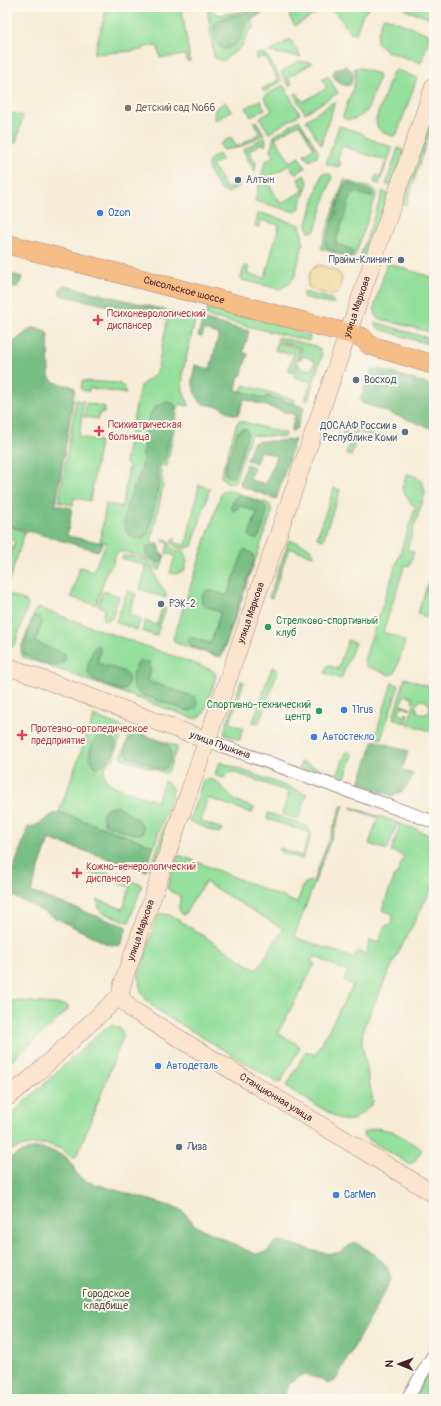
<svg xmlns="http://www.w3.org/2000/svg" width="441" height="1406" font-family="Pangolin,sans-serif">
	<style>
		.green { fill: #94df9b; stroke: #6f7f63 }
		.forest { fill: #77be83; stroke: #606e57 }
		.sand { fill: #eeda9e; stroke: #9c7c64 }
		.lines { fill: none; stroke-linecap: round; stroke-linejoin: round }
		.street-casing { stroke: #a08681; stroke-width: 14 }
		.secondary-casing { stroke: #a08681; stroke-width: 18 }
		.primary-casing { stroke: #a08681; stroke-width: 20 }
		.street { stroke: #fff; stroke-width: 12 }
		.secondary { stroke: #fbe5cf; stroke-width: 17 }
		.primary { stroke: #f6be87; stroke-width: 19 }
		.education-dot { fill: #8d6e63; stroke: #fbf7ec; stroke-width: 1.5 }
		.service-dot { fill: #5c6f8a; stroke: #fbf7ec; stroke-width: 1.5 }
		.shop-dot { fill: #3f7fe0; stroke: #fbf7ec; stroke-width: 1.5 }
		.health-dot { fill: #e0444e; stroke: #fbf7ec; stroke-width: 1.5 }
		.leisure-dot { fill: #2e9e5b; stroke: #fbf7ec; stroke-width: 1.5 }
		.labels { text-anchor: middle; dominant-baseline: central; stroke-width: 4; stroke-linejoin: round; paint-order: stroke }
		.education-label { font-size: 10px; fill: #785e54; stroke: #fbf7ec; text-anchor: start }
		.service-label { font-size: 10px; fill: #4e5e75; stroke: #fbf7ec; text-anchor: start }
		.shop-label { font-size: 10px; fill: #366cbe; stroke: #fbf7ec; text-anchor: start }
		.street-label { font-size: 10px; fill: #4a1f2b; stroke: #fbf7ec }
		.health-label { font-size: 10px; fill: #be3a42; stroke: #fbf7ec; text-anchor: start }
		.leisure-label { font-size: 10px; fill: #27864d; stroke: #fbf7ec; text-anchor: start }
		.park-label { font-size: 10px; fill: #5c4f47; stroke: #fbf7ec }
	</style>
	<rect width="100%" height="100%" fill="#fbf7ec"/>
	<filter id="ink" filterUnits="userSpaceOnUse"><feTurbulence type="fractalNoise" baseFrequency=".025" numOctaves="2"/><feDisplacementMap in="SourceGraphic" scale="8" xChannelSelector="R" yChannelSelector="G"/><feConvolveMatrix kernelMatrix="1 2 1 2 8 2 1 2 1" color-interpolation-filters="sRGB"/></filter>
	<filter id="wash" filterUnits="userSpaceOnUse"><feTurbulence type="fractalNoise" baseFrequency=".012" numOctaves="4" result="noise"/><feDisplacementMap in="SourceGraphic" scale="16" xChannelSelector="R" yChannelSelector="G"/><feGaussianBlur stdDeviation="0.9" result="paint"/><feColorMatrix in="noise" values="0 0 0 0 0 0 0 0 0 0 0 0 0 0 0 0 0 1.4 0 .05"/><feComposite in="paint" operator="in"/></filter>
	<g filter="url(#wash)">
		<rect width="100%" height="100%" fill="#f6ecd7"/>
		<!-- green -->
		<path class="green" d="M107,7H198L182,10L190,61H187L186,55L160,58L158,46L143,47V50L94,54Z
			M207,7H210L215,13L220,15L256,9V7H273L251,20L255,27L249,31L242,46L223,61L214,57Z
			M291,7H370L369,9L363,14L356,33H350C345,27 341,17 335,12C325,5 304,21 295,26C291,20 287,14 291,7Z
			M405,7H434V19L407,11Z
			M385,17L428,34L429,39L421,63L386,51L377,42V36L383,18Z
			M290,39L301,57L269,52Z
			M260,53L266,54L282,81L264,92L262,89L278,80L264,56L256,60V55Z
			M299,61L312,63L288,78L292,84L289,86L281,72Z
			M355,68H361L378,74L379,77L367,111C360,116 352,123 343,118V116L355,82Z
			M397,70L417,78L397,134L393,136C382,132 377,132 376,119L393,72Z
			M328,76L338,93L305,113L294,95L297,93L303,102L327,88L322,79Z
			M283,85L300,114L269,133L260,118L272,111L264,97Z
			M260,100L265,109L251,117L246,108Z
			M335,101L321,145L306,120Z
			M225,102L231,111L215,121L214,118L215,109Z
			M434,110V119L406,205L399,203Z
			M7,112L23,116L16,143L7,141Z
			M299,120L318,151L317,157L309,161L304,154L314,148L299,124L275,138L290,162L299,157L305,168L295,174L289,165L266,179L281,204L304,190L298,179L304,175L308,182L299,209L295,212L255,201L265,162L274,156L271,150L274,136Z
			M256,121L264,134L241,147L223,150L220,144L231,137L237,147L260,133L254,122Z
			M339,126L362,133L365,137L391,147L392,149L379,184L375,183L374,181L376,175L381,177L386,161L342,146L337,161L341,163L339,167L326,164Z
			M264,137L266,140L265,146L262,143L249,151L256,163L255,172L243,150Z
			M398,148L402,150L404,152L391,185H386Z
			M219,154L222,159L212,165L227,189L237,183L239,186L228,193L221,190C217,183 203,168 210,160C212,157 216,156 219,154Z
			M324,173L330,174L332,177L315,230L310,232H309L307,223L308,220L322,174Z
			M344,180L374,189L377,193L354,258L353,259L322,249L321,247Z
			M383,191L388,194L363,265L358,263Z
			M261,213L300,225L303,243L295,276L289,284L280,289L242,280L241,277L245,266L249,267L247,274L265,278L279,225L261,220L259,227L255,226L258,214Z
			M387,263L434,278V333L377,318L374,308Z
			M304,292L331,299L334,302V303L330,304L303,297V294Z
			M208,307L294,329L298,332L310,336L309,341L206,316Z
			M169,311L191,317L195,321L182,375C184,379 182,385 183,391C184,396 188,400 189,406L179,404L167,466L160,465L163,486L151,542L160,545L159,553L165,555L160,570H158L149,559L126,552H118L116,554L111,568H108L96,605L71,597L80,567L93,571L107,542H100L106,504L122,507L129,466L125,462L140,386L151,378L157,372Z
			M375,322L434,340V346L379,329L375,325Z
			M278,337L315,346L320,350L322,355L308,400H305L311,382L294,377L298,362L300,368L312,370L315,361L304,356L299,360L302,348L277,340Z
			M277,342L300,349L293,373L288,371L294,353L291,352L289,354L275,350Z
			M82,381L118,383L124,387L126,394L90,388L89,391H84L81,389Z
			M244,385L295,400L294,404L267,396L265,399L240,391Z
			M76,400L84,401L79,437L100,441L90,501L74,498L73,505L59,502Z
			M87,403L105,407L104,413L100,412L98,419L84,417Z
			M240,421L287,434L284,437L252,435L250,437L234,484C228,482 223,482 221,475L237,423Z
			M347,422L391,439L390,443L345,427Z
			M344,430L356,434L357,437L351,456L346,454L351,438L342,434Z
			M407,474L417,477L423,483L425,494L407,549L414,552L409,566L405,565L383,632L400,638L405,642L395,673L390,675L366,666L364,660L416,506L411,504L402,488Z
			M199,485L210,488L192,546C185,549 174,550 171,542L173,538L175,539V543L186,545Z
			M334,488L340,490L323,540L317,538Z
			M229,490L269,504L271,508L272,512L222,656L219,657L176,643L173,639L222,491Z
			M7,526L25,532L8,584H7V565L15,541L7,538Z
			M163,539L168,540C171,551 173,550 184,551L185,553V556L187,561L184,571L176,574L170,573L175,556L166,553L168,543L163,541Z
			M289,540C297,543 313,545 313,556L289,548L272,598L269,597Z
			M124,555L147,560L151,565L158,582L166,593V598L140,589L147,566L121,558Z
			M432,572H434V606L431,615L434,616V620L420,615L418,612Z
			M103,591L119,596L112,618L108,620L102,619L105,608L98,606Z
			M127,591L136,594L129,615L141,619L137,630L116,622Z
			M7,594L26,601L28,606L15,644L12,647L7,648Z
			M39,608L212,670L215,673L216,677L204,713L197,719L193,718L23,657L20,651L34,613L36,609Z
			M162,608L166,609L156,636L142,631L145,621L157,625Z
			M348,640L355,643L341,679L325,673L328,665L338,669Z
			M272,667L278,670L259,723L253,722Z
			M405,678L434,688V732L408,724L414,705L416,706L417,711L421,714C427,715 430,712 430,706L426,701L421,700L417,704L412,702L413,697L404,695L401,705L410,708V709L401,706L398,714L404,716L406,713L408,714L405,723L393,718Z
			M241,681L244,682L230,723L243,728L240,740L226,735L224,732Z
			M392,683L399,685L381,739L375,737Z
			M94,716L123,727L124,728L113,759C109,761 107,763 105,768C104,772 104,776 106,780C113,788 145,797 157,801L164,781L168,783L173,790L154,846L59,812Z
			M131,730L176,746L177,748L168,772L165,773L121,758Z
			M347,752H350L353,755L343,783L300,769L299,767L301,762L335,774L338,773L346,753Z
			M220,762L307,794L299,818H294L282,814L289,792L233,772L229,773L224,778L216,776L215,774Z
			M205,779C218,777 224,791 233,799C238,803 248,805 254,808L252,813L208,798L200,821L222,829L221,831L218,833L189,821L203,781Z
			M342,805H344L294,937L354,958L357,951L366,954L370,940L379,943L384,927L391,924L393,914L382,910L395,875H397L404,856L391,851L400,825L397,824L387,850L369,844L378,818L351,808V807L413,828L434,837V884L393,963L363,1029L362,1044L373,1102C370,1107 357,1118 352,1120C349,1121 344,1120 341,1120L288,1088L287,1085L306,1051L315,1055L353,985L344,980L348,972L314,956L311,962L315,964L278,1033L297,1044L300,1048L280,1082H277L159,1011C146,1003 138,991 139,976L155,923L159,914H165L172,916L257,970L283,929L205,882L184,915C175,911 181,904 180,896L170,891L167,887L178,855L190,859L297,903L304,884L310,881L313,882Z
			M171,807L174,818L153,871H150Z
			M268,813L307,826L311,836L303,858L301,859L281,852L280,851V848L302,856L310,833L267,819Z
			M90,867L140,884L142,886L129,922L101,912L99,909L98,900L123,909L130,887L88,872Z
			M7,1000L65,1005L68,1006V1010L7,1065Z
			M112,1025C119,1028 123,1029 123,1037L78,1153L75,1157H71C52,1138 29,1143 7,1152V1118L103,1030Z
			M376,1128L392,1131L420,1148L422,1150L414,1162L409,1164L363,1136L364,1132Z
			M434,1363V1399H413Z"/>
		<!-- forest -->
		<path class="forest" d="M259,7H268L249,20L239,40L233,46L225,49L220,47L216,41L214,32V25L220,20L227,17L257,10Z
			M345,66L352,71C353,76 353,80 350,85C341,86 338,83 333,75L334,71L339,68Z
			M348,183L372,192L373,195L371,197L355,192L352,194L336,241V244L353,250L352,255L348,256L327,249L325,245L344,185Z
			M7,273L22,277L19,287H13C8,282 7,279 7,273Z
			M63,285L169,311L168,319L60,295V290Z
			M205,320L249,331L243,352L248,354L241,376L239,375L236,390L265,399L266,396L304,407L297,428L291,432L295,415L244,399L238,415L229,413L221,407L203,404L200,402L195,393L192,380L195,365L210,369L219,334L204,330L202,337L198,336L202,321Z
			M31,328H38L46,331L48,337L49,376C54,386 66,383 75,388L56,505L72,508L67,536L103,543L98,551L7,525V345L13,343Z
			M373,367L434,386V429L362,403L360,399Z
			M168,402L174,404L176,407L165,459L157,466L159,484L148,535C144,541 131,539 127,533C125,530 124,525 124,521C125,499 141,481 143,459C143,456 142,453 143,450C143,440 146,422 150,414C154,407 161,403 168,402Z
			M241,429H247L248,434L234,475L233,477L226,476L225,474V468L237,433Z
			M295,439L276,499L241,486L240,483L246,464L254,467L250,478L251,480L266,484L276,456L262,451H260L256,463L247,460L253,443L260,441H280Z
			M238,495C271,506 272,503 259,537L257,539L251,538L249,535L257,512L241,506L233,511L231,507L234,499Z
			M150,545L157,546L160,553L163,555L162,561L158,563L146,554V548Z
			M245,549L253,554L254,560L222,652L219,655H216L192,647L189,645L188,638L190,637L209,643L211,642L220,614V612L203,605C200,598 202,593 208,590L225,595L228,594L243,552Z
			M34,616H40L42,622L35,642L65,654L66,656L64,662C62,664 59,666 56,666C49,665 28,658 23,653V646Z
			M97,645L100,647C101,653 97,657 98,663L125,672L128,676V684L124,690H120L93,680C82,671 91,657 95,646Z
			M140,661L149,662L151,669L148,681L195,697L198,705C195,709 193,711 188,711L142,695C138,692 134,690 133,686C130,678 135,666 140,661Z
			M106,730C117,734 118,749 110,757C107,761 102,765 98,768C82,763 92,734 106,730Z
			M134,734H138L168,745C173,753 171,762 165,769C156,770 149,764 141,761C137,759 132,759 129,757C122,751 129,739 134,734Z
			M374,740L408,751L402,770L413,774C408,787 405,790 393,796L359,784Z
			M118,806L137,819L143,826V833C132,837 116,828 105,824L102,816C105,807 110,807 118,806Z
			M59,812L154,846L146,871L49,839L31,892L127,927L120,946L107,944L7,893V888L28,827C44,825 48,814 59,812Z
			M36,1148L52,1151L66,1157L72,1165L77,1175L85,1181L177,1208C186,1212 189,1219 196,1226L255,1254L267,1252L275,1242L280,1241C298,1244 319,1256 337,1253C343,1252 347,1245 356,1243C371,1252 389,1261 391,1280L335,1381L330,1383H326L320,1379L304,1374L290,1382L282,1399H7V1160L20,1153Z"/>
		<!-- sand -->
		<path class="sand" d="M320,265L337,271L342,277L340,288L337,294C327,296 317,292 308,287C307,278 310,266 320,265Z"/>
	</g>
	<g filter="url(#ink)">
		<g class="lines">
			<!-- street casing -->
			<g class="street-casing">
				<path id="street" d="M206,740L434,822
					M407,1399L434,1354"/>
			</g>
			<!-- secondary casing -->
			<g class="secondary-casing">
				<g id="secondary">
					<path d="M7,666L206,740"/>
					<path id="s1" d="M120,997L122,985L434,85"/>
					<path id="s2" d="M120,997L131,1009L434,1194"/>
					<path d="M7,1098L35,1075L113,1002L120,997"/>
				</g>
			</g>
			<!-- primary casing -->
			<g class="primary-casing">
				<g id="primary">
					<path id="s3" d="M7,244L362,337L369,345L434,365"/>
				</g>
			</g>
			<!-- street -->
			<use href="#street" class="street"/>
			<!-- secondary -->
			<use href="#secondary" class="secondary"/>
			<!-- primary -->
			<use href="#primary" class="primary"/>
		</g>
	</g>
	<!-- markers -->
	<circle class="education-dot" cx="128" cy="108" r="4"/>
	<g class="service-dot">
		<circle cx="238" cy="180" r="4"/>
		<circle cx="401" cy="260" r="4"/>
		<circle cx="356" cy="380" r="4"/>
		<circle cx="405" cy="432" r="4"/>
		<circle cx="161" cy="604" r="4"/>
		<circle cx="179" cy="1147" r="4"/>
	</g>
	<g class="shop-dot">
		<circle cx="100" cy="213" r="4"/>
		<circle cx="344" cy="710" r="4"/>
		<circle cx="314" cy="737" r="4"/>
		<circle cx="158" cy="1066" r="4"/>
		<circle cx="336" cy="1195" r="4"/>
	</g>
	<g class="health-dot">
		<path d="M96 314h4v4h4v4h-4v4h-4v-4h-4v-4h4z"/>
		<path d="M97 425h4v4h4v4h-4v4h-4v-4h-4v-4h4z"/>
		<path d="M20 729h4v4h4v4h-4v4h-4v-4h-4v-4h4z"/>
		<path d="M75 867h4v4h4v4h-4v4h-4v-4h-4v-4h4z"/>
	</g>
	<g class="leisure-dot">
		<circle cx="268" cy="627" r="4"/>
		<circle cx="319" cy="711" r="4"/>
	</g>
	<g class="labels">
		<!-- education labels -->
		<g class="education-label">
			<text x="136" y="108">Детский сад №66</text>
		</g>
		<!-- service labels -->
		<g class="service-label">
			<text x="246" y="180">Алтын</text>
			<text x="393" y="260" text-anchor="end">Прайм-Клининг</text>
			<text x="364" y="380">Восход</text>
			<text x="397" y="426" text-anchor="end">ДОСААФ России в<tspan x="397" dy="12">Республике Коми</tspan></text>
			<text x="169" y="604">РЭК-2</text>
			<text x="187" y="1147">Лиза</text>
		</g>
		<!-- shop labels -->
		<g class="shop-label">
			<text x="108" y="213">Ozon</text>
			<text x="352" y="710">11rus</text>
			<text x="322" y="737">Автостекло</text>
			<text x="166" y="1066">Автодеталь</text>
			<text x="344" y="1195">CarMen</text>
		</g>
		<!-- street labels -->
		<g class="street-label">
			<text stroke="none"><textPath href="#s3" startOffset="183">Сысольское шоссе</textPath></text>
			<text stroke="none"><textPath href="#s1" startOffset="730">улица Маркова</textPath></text>
			<text stroke="none"><textPath href="#s1" startOffset="406">улица Маркова</textPath></text>
			<text transform="translate(220 745) rotate(20)">улица Пушкина</text>
			<text stroke="none"><textPath href="#s1" startOffset="70">улица Маркова</textPath></text>
			<text stroke="none"><textPath href="#s2" startOffset="186">Станционная улица</textPath></text>
		</g>
		<!-- health labels -->
		<g class="health-label">
			<text x="107" y="314">Психоневрологический<tspan x="107" dy="12">диспансер</tspan></text>
			<text x="108" y="425">Психиатрическая<tspan x="108" dy="12">больница</tspan></text>
			<text x="31" y="729">Протезно-ортопедическое<tspan x="31" dy="12">предприятие</tspan></text>
			<text x="86" y="867">Кожно-венерологический<tspan x="86" dy="12">диспансер</tspan></text>
		</g>
		<!-- leisure labels -->
		<g class="leisure-label">
			<text x="276" y="621">Стрелково-спортивный<tspan x="276" dy="12">клуб</tspan></text>
			<text x="311" y="705" text-anchor="end">Спортивно-технический<tspan x="311" dy="12">центр</tspan></text>
		</g>
		<!-- park labels -->
		<g class="park-label">
			<text x="106" y="1294">Городское<tspan x="106" dy="12">кладбище</tspan></text>
		</g>
	</g>
	<!-- margin -->
	<rect width="441" height="1406" fill="none" stroke="#fbf7ec" stroke-width="24"/>
	<!-- north arrow -->
	<g transform="translate(399 1364) rotate(271)" stroke="#fbf7ec" stroke-width="3" paint-order="stroke">
	<path d="M0-3L7 15L0 10L-7 15Z" fill="#4a1f2b"/>
	<text y="-6" font-size="11" font-weight="bold" text-anchor="middle" fill="#4a1f2b">N</text>
	</g>
</svg>
